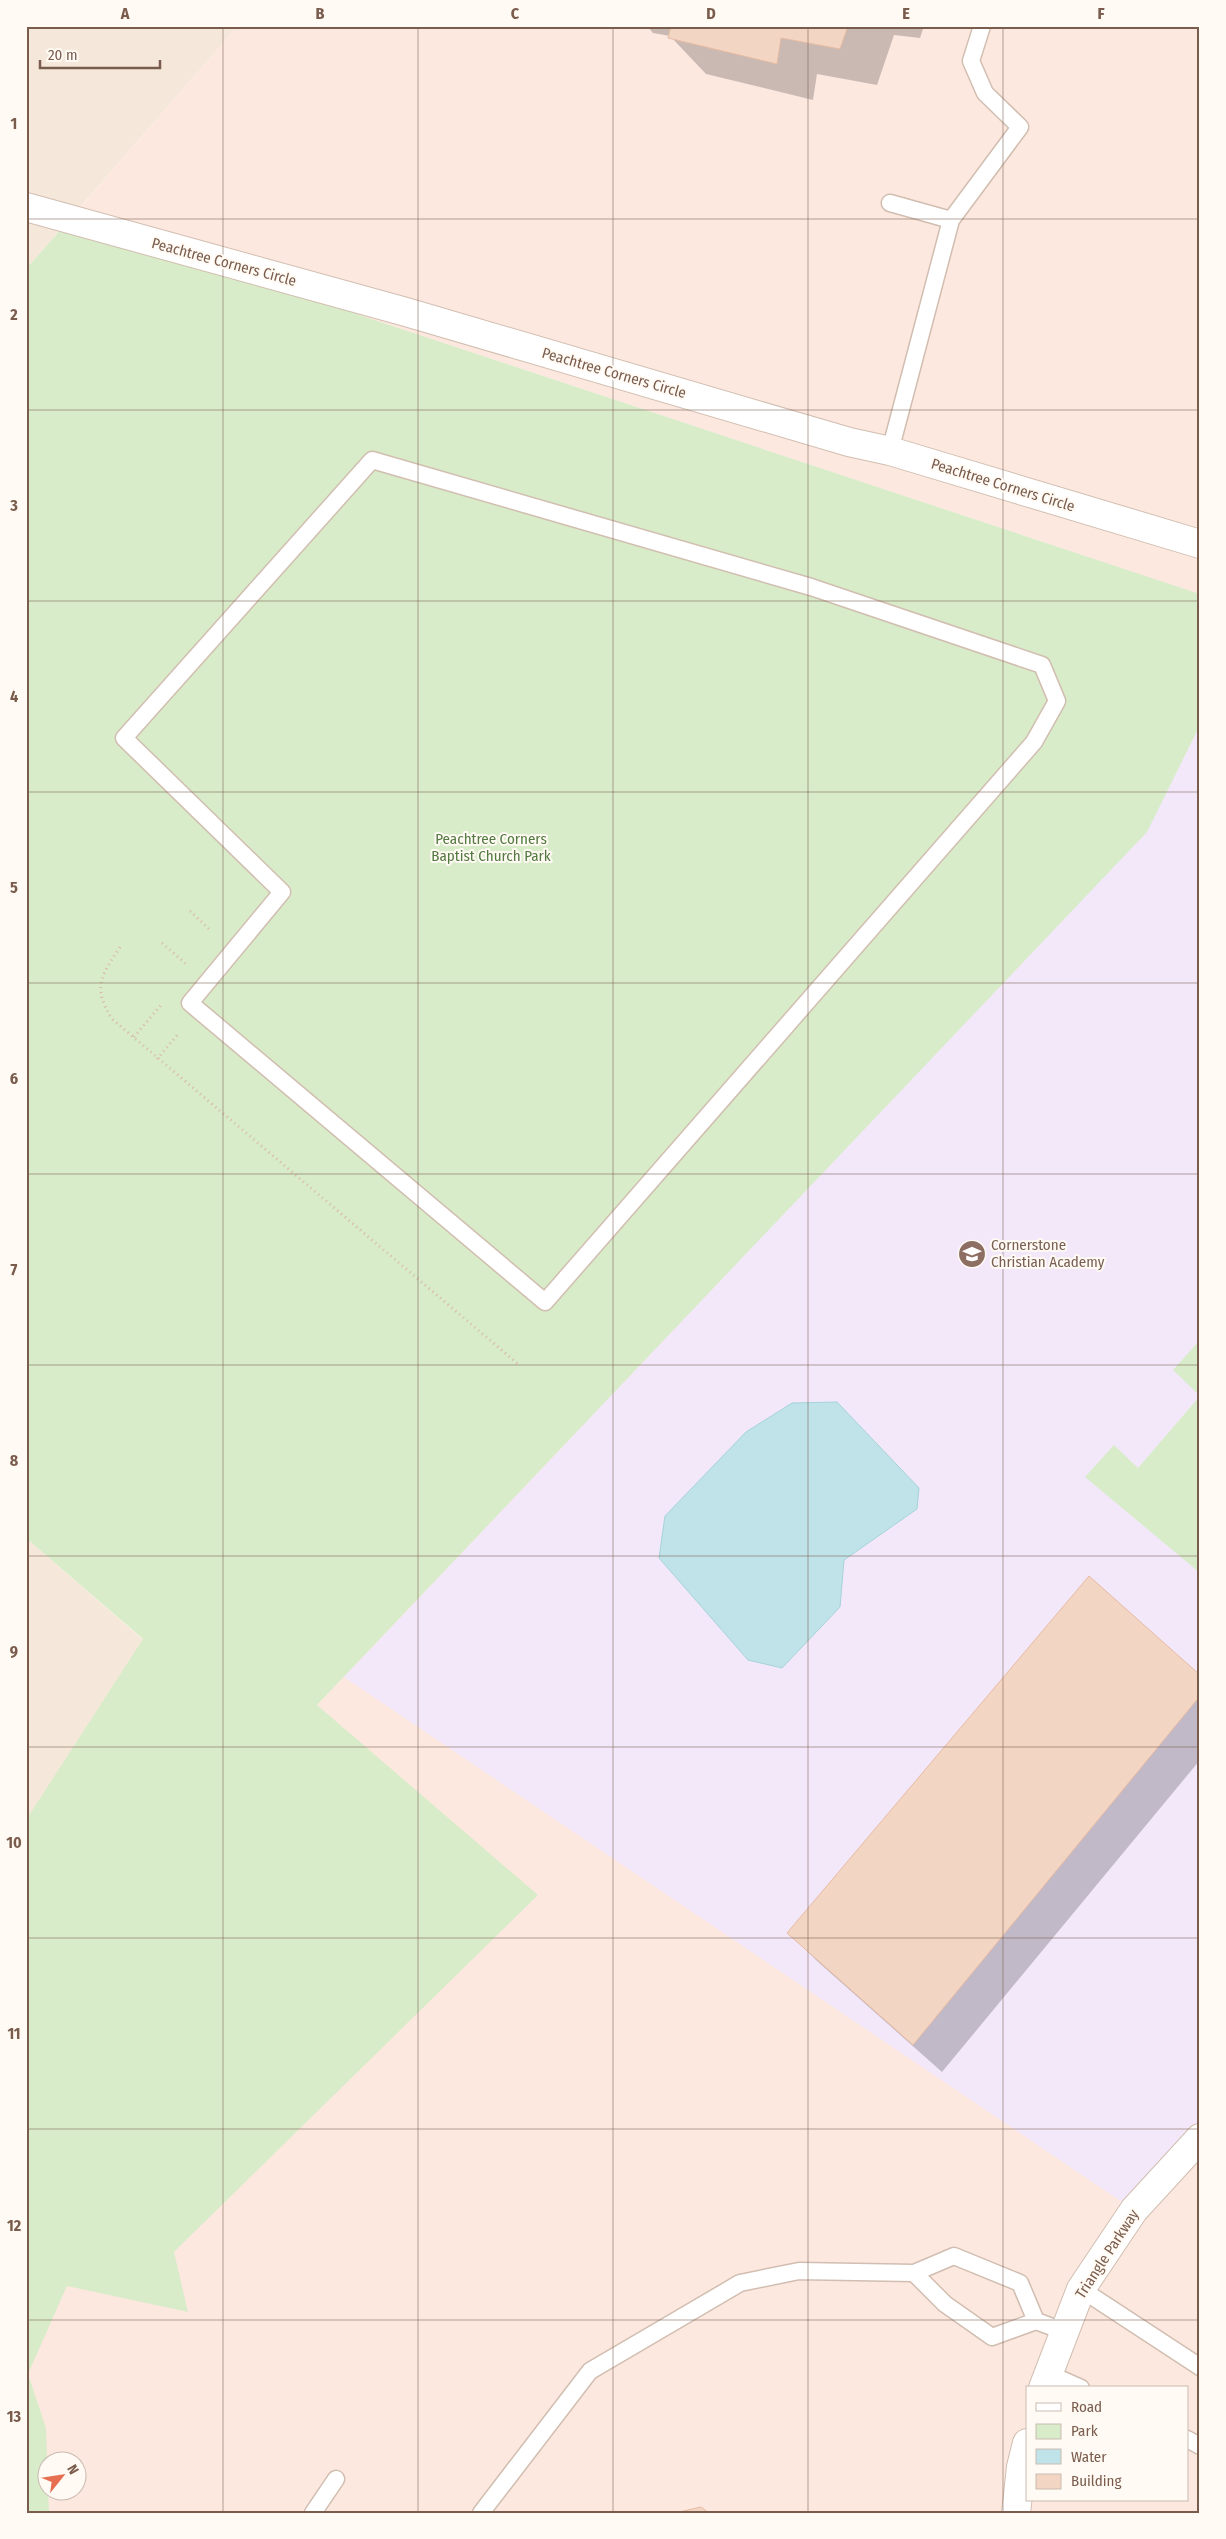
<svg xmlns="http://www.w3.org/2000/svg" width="1226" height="2539" font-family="'Fira Sans Condensed',sans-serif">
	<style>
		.residential { fill: #f5e8da }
		.commercial { fill: #fde8e0; fill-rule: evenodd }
		.education { fill: #f3e8fa }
		.green { fill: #d8ecc9 }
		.water { fill: #bfe3e8; stroke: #a5d3da }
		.shadow { fill: #0003 }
		.building { fill: #f3d5c3; stroke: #e6bba3 }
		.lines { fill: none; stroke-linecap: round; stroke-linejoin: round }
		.service-casing { stroke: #d1beb0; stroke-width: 19 }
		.minor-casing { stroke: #d1beb0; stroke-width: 30 }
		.tertiary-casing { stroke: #d1beb0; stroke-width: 30 }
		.path { stroke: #d9b8a5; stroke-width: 3; stroke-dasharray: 1 4; stroke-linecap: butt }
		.service { stroke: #fff; stroke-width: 16 }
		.minor { stroke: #fff; stroke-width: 28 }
		.tertiary { stroke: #fff; stroke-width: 28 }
		.grid { fill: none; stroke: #7a5c4d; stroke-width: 1; stroke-opacity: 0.55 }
		.labels { text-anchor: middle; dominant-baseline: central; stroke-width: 4; stroke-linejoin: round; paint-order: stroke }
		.street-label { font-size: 15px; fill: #7a5c4d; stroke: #fffaf3 }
		.park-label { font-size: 15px; fill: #537a41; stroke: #fffaf3 }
		.education-label { font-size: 15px; fill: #785e54; stroke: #fffaf3; text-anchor: start }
		.neatline { fill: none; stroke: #7a5c4d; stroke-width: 2 }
		.grid-label { font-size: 16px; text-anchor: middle; font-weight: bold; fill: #7a5c4d }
	</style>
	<rect width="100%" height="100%" fill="#fdf6ec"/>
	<!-- residential -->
	<path class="residential" d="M26,26H238L26,269Z
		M26,1538L273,1753L26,2021Z"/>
	<!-- commercial -->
	<path class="commercial" d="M238,26H1200V594L70,219Z
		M1200,725V2513H26V2021L343,1677L1146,832ZM1027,2388H1187V2500H1027ZM48,2462H78V2492H48Z"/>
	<!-- education -->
	<path class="education" d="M1200,725V2138L1134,2210L344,1677L1146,832Z"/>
	<!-- green -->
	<path class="green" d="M70,219L1200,594V725L1147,832L317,1705L538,1895L174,2252L188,2312L67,2286L28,2374L46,2428L49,2513H26V1820L143,1639L26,1538V269Z
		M1200,1340V1573L1085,1477L1114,1445L1138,1468L1200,1396L1173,1370Z"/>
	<!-- water -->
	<path class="water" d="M837,1402L919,1488L917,1509L844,1560L840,1607L782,1668L748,1660L659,1558L665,1516L746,1432L792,1403Z"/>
	<!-- shadow -->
	<path class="shadow" d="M647,26H924L920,38L894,35L877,85L817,74L813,100L706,74L670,36L653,33Z
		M1200,1676V1760L942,2072L817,1961L788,1932Z"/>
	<!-- building -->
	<path class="building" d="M671,26H848L840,49L781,38L777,64L668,38Z
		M1089,1576L1200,1675V1696L913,2045L787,1933Z
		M701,2507L709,2513H675Z"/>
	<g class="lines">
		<!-- service casing -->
		<g class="service-casing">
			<path id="service" d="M890,203L951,220
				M890,451L951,220L1020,127L985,93L971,61L982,26
				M372,460L811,587L1042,665L1057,701L1034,742L545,1302L190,1003L282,892L124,738Z
				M914,2273L945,2304L992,2337L1036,2321L1063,2331
				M1081,2289L1200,2367
				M1047,2373L1081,2388
				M1187,2439L1200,2446
				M313,2513L336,2479
				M481,2513L590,2371L740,2283L799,2271L914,2273L954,2256L1020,2283L1036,2321"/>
		</g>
		<!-- minor casing -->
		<g class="minor-casing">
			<path id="minor" d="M1043,2388L1081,2289L1134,2210L1200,2138
				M1016,2513L1021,2467L1027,2443"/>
		</g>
		<!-- tertiary casing -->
		<g class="tertiary-casing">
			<path id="tertiary" d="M26,207L406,312L849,442L890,451L1200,544"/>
		</g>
		<!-- path -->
		<path class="path" d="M190,911L211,931
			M162,943L186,964
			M120,947C101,976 92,987 112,1019L518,1364
			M134,1037L161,1005
			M157,1059L179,1033"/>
		<!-- service -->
		<use href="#service" class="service"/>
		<!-- minor -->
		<use href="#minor" class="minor"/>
		<!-- tertiary -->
		<use href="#tertiary" class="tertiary"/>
	</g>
	<!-- grid -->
	<path class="grid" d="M223,26V2513M418,26V2513M613,26V2513M808,26V2513M1003,26V2513M26,219H1200M26,410H1200M26,601H1200M26,792H1200M26,983H1200M26,1174H1200M26,1365H1200M26,1556H1200M26,1747H1200M26,1938H1200M26,2129H1200M26,2320H1200"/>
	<!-- icons -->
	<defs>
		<g id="school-disc" transform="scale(1.4375)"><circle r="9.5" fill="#8d6e63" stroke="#fffaf3"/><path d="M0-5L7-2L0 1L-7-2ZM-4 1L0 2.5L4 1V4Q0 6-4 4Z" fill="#fff"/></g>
	</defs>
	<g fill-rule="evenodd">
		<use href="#school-disc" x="972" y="1254"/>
	</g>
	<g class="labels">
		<!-- street labels -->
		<g class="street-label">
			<text transform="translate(224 262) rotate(15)">Peachtree Corners Circle</text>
			<text transform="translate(614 373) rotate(16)">Peachtree Corners Circle</text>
			<text transform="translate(1003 485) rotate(17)">Peachtree Corners Circle</text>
			<text transform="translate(1107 2254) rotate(-57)">Triangle Parkway</text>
		</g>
		<!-- park labels -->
		<g class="park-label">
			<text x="491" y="839">Peachtree Corners<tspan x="491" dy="17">Baptist Church Park</tspan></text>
		</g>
		<!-- education labels -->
		<g class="education-label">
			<text x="991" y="1245">Cornerstone<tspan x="991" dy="17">Christian Academy</tspan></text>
		</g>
	</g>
	<!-- border -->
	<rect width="1226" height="2539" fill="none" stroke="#fffaf3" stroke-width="55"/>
	<!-- legend -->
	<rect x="1026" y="2386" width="162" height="115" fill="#fffaf3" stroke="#cabbb1"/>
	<rect x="1036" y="2403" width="25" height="8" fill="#ffffff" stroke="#cabbb1"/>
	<text x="1071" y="2412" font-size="15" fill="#7a5c4d">Road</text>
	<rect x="1036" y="2424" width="25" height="15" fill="#d8ecc9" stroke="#cabbb1"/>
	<text x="1071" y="2436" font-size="15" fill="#7a5c4d">Park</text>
	<rect x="1036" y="2449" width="25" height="15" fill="#bfe3e8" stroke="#cabbb1"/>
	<text x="1071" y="2462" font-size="15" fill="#7a5c4d">Water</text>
	<rect x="1036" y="2474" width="25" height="15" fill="#f3d5c3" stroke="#cabbb1"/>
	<text x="1071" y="2486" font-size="15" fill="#7a5c4d">Building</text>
	<!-- north arrow -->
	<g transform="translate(62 2476) rotate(60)"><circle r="24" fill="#fffaf3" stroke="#cabbb1"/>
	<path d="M0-4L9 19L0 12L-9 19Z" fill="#e76f51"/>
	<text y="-8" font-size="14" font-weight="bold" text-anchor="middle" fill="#7a5c4d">N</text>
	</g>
	<!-- scale -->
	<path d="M40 60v8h120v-8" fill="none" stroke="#7a5c4d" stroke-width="2.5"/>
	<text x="48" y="60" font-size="15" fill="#7a5c4d" stroke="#fffaf3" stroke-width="4" paint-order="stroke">20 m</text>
	<rect x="28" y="28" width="1170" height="2484" class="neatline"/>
	<g class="grid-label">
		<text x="125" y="19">A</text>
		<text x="320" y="19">B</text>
		<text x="515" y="19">C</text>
		<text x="711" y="19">D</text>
		<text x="906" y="19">E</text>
		<text x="1101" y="19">F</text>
		<text x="14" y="129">1</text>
		<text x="14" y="320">2</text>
		<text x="14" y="511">3</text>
		<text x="14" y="702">4</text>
		<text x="14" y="893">5</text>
		<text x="14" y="1084">6</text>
		<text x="14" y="1275">7</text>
		<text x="14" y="1466">8</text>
		<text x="14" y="1657">9</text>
		<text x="14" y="1848">10</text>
		<text x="14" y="2039">11</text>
		<text x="14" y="2231">12</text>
		<text x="14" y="2422">13</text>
	</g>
</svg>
